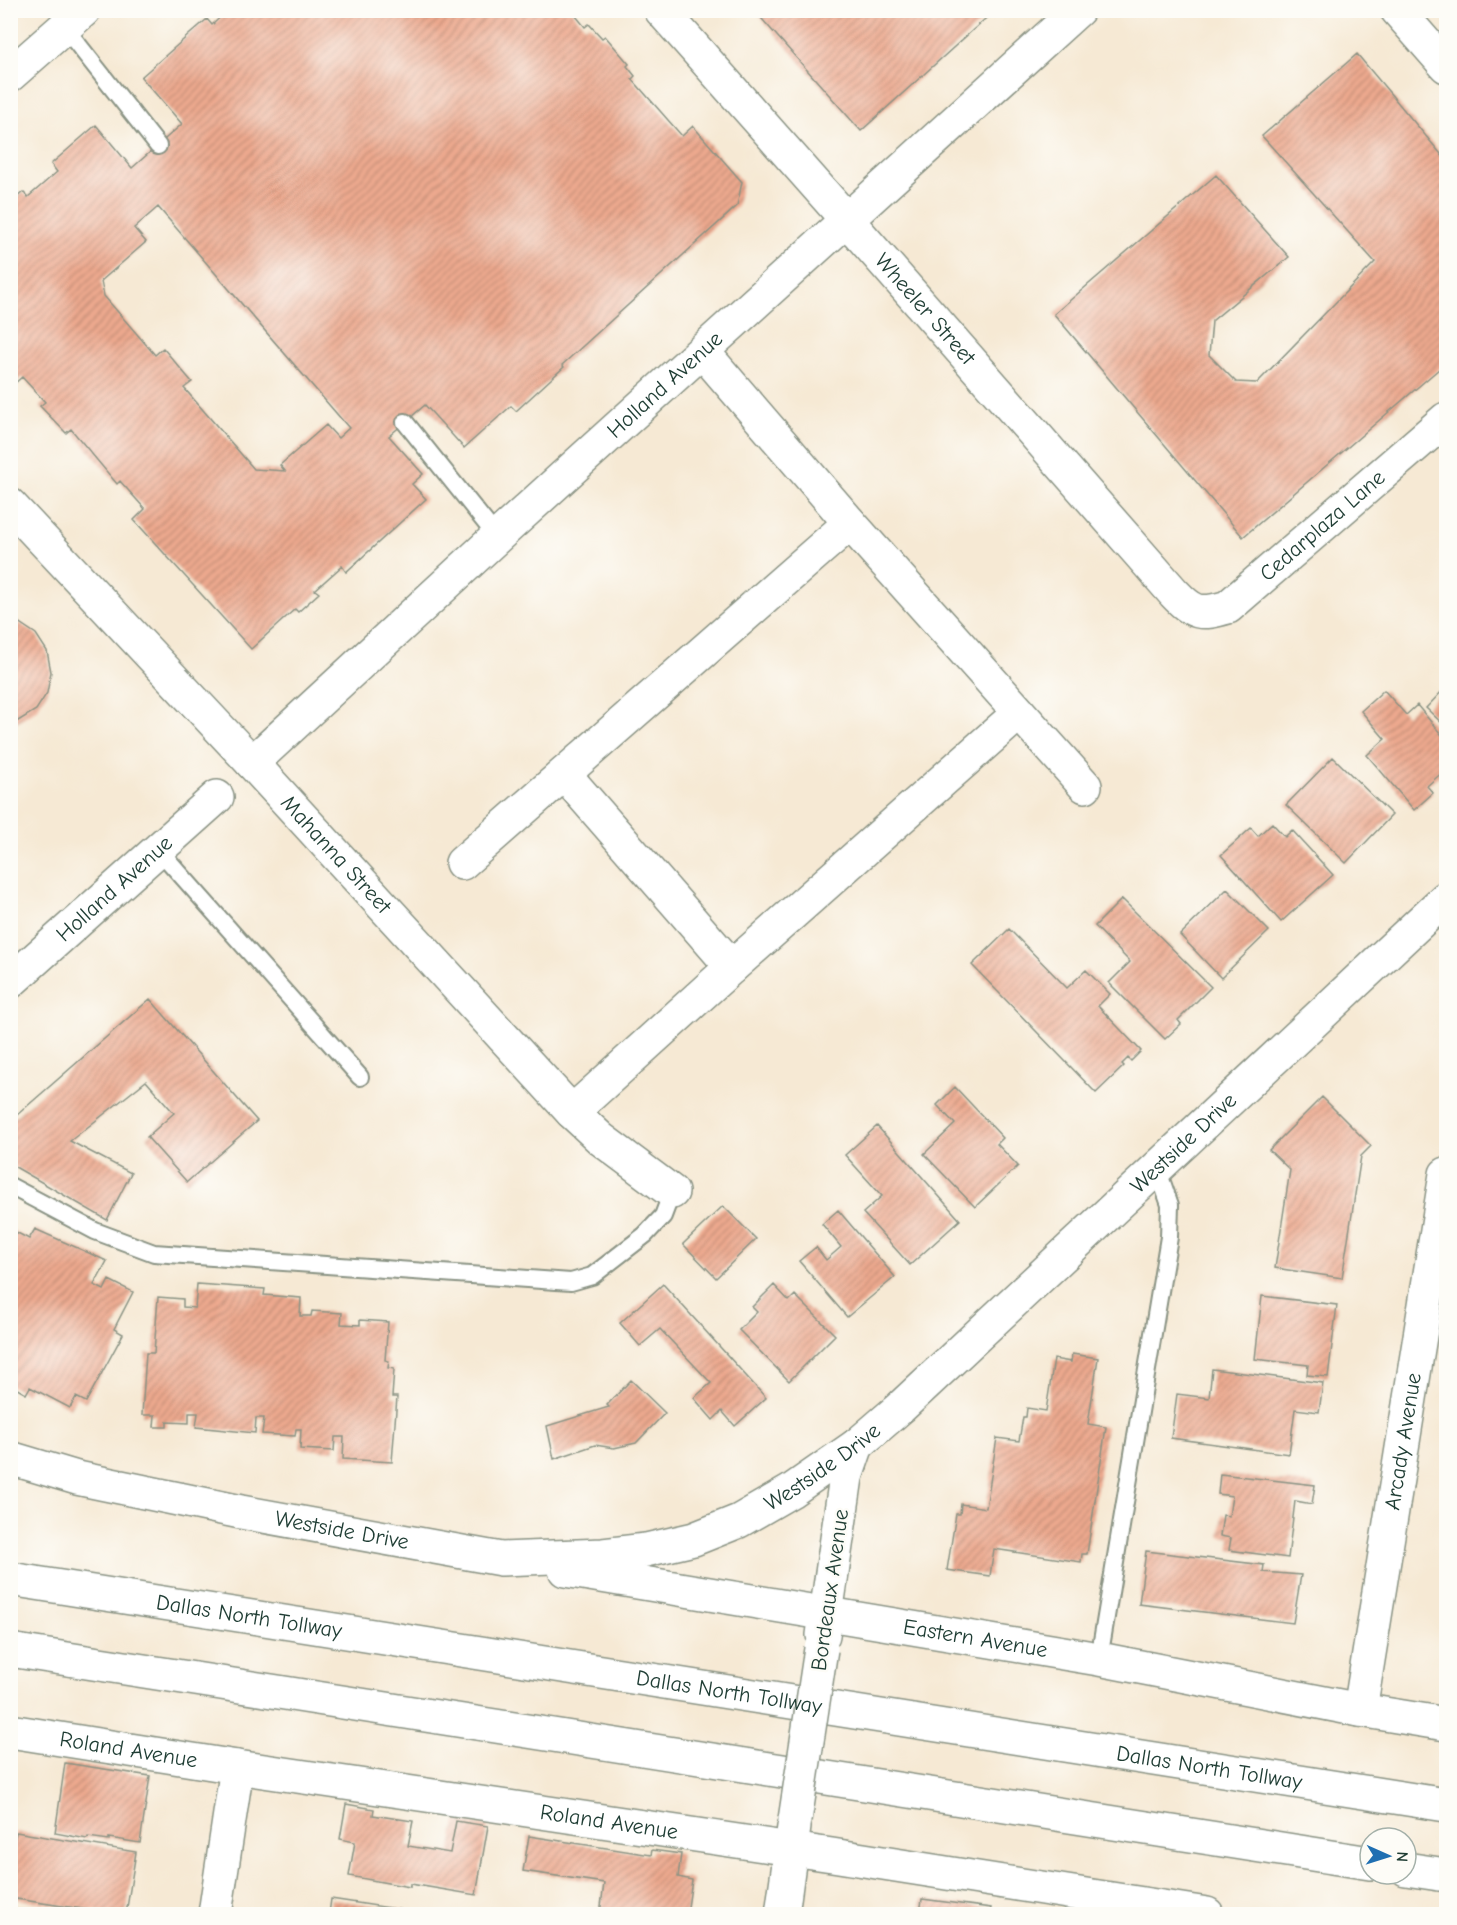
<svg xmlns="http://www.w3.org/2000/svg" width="1457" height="1925" font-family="'Comic Neue',sans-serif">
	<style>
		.building { fill: url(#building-hatch); fill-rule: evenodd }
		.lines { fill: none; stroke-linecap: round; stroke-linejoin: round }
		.lane-casing { stroke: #8a9384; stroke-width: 20 }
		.street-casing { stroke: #8a9384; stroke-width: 36 }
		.secondary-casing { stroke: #8a9384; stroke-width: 36 }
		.highway-casing { stroke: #8a9384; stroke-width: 36 }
		.lane { stroke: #fff; stroke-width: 16 }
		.street { stroke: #fff; stroke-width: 33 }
		.secondary { stroke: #fff; stroke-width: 33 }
		.highway { stroke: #fff; stroke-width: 33 }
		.secondary-bridge-casing { stroke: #8a9384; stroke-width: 36; stroke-linecap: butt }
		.secondary-bridge { stroke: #fff; stroke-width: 33 }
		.labels { text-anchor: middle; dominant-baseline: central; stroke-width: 5; stroke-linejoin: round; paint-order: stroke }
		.street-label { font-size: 22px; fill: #1f3d34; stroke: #fdfcf7 }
	</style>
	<defs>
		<pattern id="building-hatch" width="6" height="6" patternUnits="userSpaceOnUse" patternTransform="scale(1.5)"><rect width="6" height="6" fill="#eda98e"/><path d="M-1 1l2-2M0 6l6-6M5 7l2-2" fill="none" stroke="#bf8b75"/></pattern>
	</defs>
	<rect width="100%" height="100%" fill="#fdfcf7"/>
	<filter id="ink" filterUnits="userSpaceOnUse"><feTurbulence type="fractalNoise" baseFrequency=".0167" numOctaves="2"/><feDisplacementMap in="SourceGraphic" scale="12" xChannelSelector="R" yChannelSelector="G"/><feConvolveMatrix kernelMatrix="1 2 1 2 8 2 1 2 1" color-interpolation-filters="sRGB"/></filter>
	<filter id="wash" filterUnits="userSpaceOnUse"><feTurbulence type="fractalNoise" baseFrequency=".008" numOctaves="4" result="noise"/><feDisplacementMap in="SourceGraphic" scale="24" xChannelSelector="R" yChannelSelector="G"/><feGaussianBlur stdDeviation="1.35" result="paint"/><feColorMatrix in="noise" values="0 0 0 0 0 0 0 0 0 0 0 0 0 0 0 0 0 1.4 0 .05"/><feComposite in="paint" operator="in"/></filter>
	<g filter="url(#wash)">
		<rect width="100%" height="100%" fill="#f6e9d4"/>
		<g id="blocks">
			<!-- building -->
			<path class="building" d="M228,10H571L585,27L589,24L602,38L605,36L629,64L627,66L635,76L632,79L682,136L693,126L742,182L737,206L562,365L564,367L516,411L511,406L464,448L425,405L389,436L423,474L412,484L426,499L346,572L342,566L315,590L319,593L298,612L295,609L251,649L134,520L145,509L120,481L117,484L71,429L66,433L40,406L45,402L22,377L14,384L10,380V203L23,192L28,197L57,172L51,164L96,125L132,168L182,124L141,77L207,19L212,25ZM158,207L349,428L338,438L326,425L280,465L285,471L254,469L184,388L192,382L163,348L155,355L104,296L101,281L146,242L134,228Z
				M754,10H995L861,131Z
				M1357,54L1446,160V363L1243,537L1054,314L1216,175L1289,257L1212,321L1209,355L1236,382L1257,383L1375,262L1262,136Z
				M10,621L18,622L36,634L47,651L51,672L47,693L36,710L18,721L10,723Z
				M1446,687V727L1426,708Z
				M1384,690L1406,715L1417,705L1446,740V769L1427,786L1433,793L1414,810L1367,755L1385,739L1361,711Z
				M1333,757L1392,815L1346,863L1286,805Z
				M1272,823L1285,837L1292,830L1333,875L1281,922L1221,855L1251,828L1258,836Z
				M1227,889L1269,931L1221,978L1180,935Z
				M1122,899L1211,987L1178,1020L1181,1024L1165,1039L1109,983L1130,962L1095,926Z
				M1009,929L1067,988L1086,970L1110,994L1098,1006L1141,1051L1131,1061L1128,1058L1122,1064L1124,1066L1096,1093L972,965Z
				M150,999L257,1121L187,1182L147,1137L174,1113L146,1081L70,1141L131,1173L107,1220L10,1164V1121Z
				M955,1087L1003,1138L997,1144L1018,1166L975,1207L924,1154L955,1124L937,1105Z
				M1322,1097L1371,1146L1361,1156L1342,1278L1275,1268L1290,1170L1269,1150Z
				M877,1126L960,1220L910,1265L863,1213L882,1196L845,1155Z
				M723,1206L756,1239L716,1278L683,1244Z
				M838,1210L895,1277L847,1317L799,1261L816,1247L826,1260L841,1247L822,1224Z
				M10,1229L29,1239L35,1229L107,1261L94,1285L104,1290L109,1280L133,1292L114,1329L123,1334L86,1402L76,1397L70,1408L30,1387L26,1394L10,1385Z
				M197,1284L265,1289L264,1295L301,1298L300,1316H311L312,1311L342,1313L341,1324L360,1325V1320L388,1322L385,1360L389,1361L388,1368L394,1369L392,1397H397L392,1462L343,1459L344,1437H335L334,1451L300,1449L301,1429H296L295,1436L262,1434L264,1418H256L255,1433L196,1427L198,1413H189V1423L167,1422V1427H154L155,1415H142L146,1353H154L158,1297L183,1299V1307L195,1308Z
				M663,1284L766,1398L735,1426L722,1411L713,1420L694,1398L711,1383L660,1329L640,1346L620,1323Z
				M774,1285L789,1301L795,1295L835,1335L789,1381L739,1330L757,1312L752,1307Z
				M1262,1296L1337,1305L1328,1377L1307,1375L1308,1365L1255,1359Z
				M1072,1354L1098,1358L1088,1424L1106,1427L1087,1554H1082L1081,1562L994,1549L990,1576L947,1570L956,1514H960L961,1504L986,1508L997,1438L1019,1441L1023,1417H1026L1027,1408L1046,1411L1054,1359L1071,1362Z
				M1212,1369L1323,1383L1319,1412L1295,1409L1289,1454L1171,1438L1177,1394L1209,1398Z
				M631,1380L665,1413L636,1443L614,1448L595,1445L554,1459L547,1426L609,1407L607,1405Z
				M1220,1474L1315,1485L1312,1504L1295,1501L1288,1558L1229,1550L1231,1538L1220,1536L1223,1515L1229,1516L1232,1496L1218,1494Z
				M1146,1551L1264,1565L1263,1572L1301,1575L1293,1623L1139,1604Z
				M65,1763L150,1776L140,1843L109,1838V1840L88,1837L87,1839L55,1833Z
				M346,1804L374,1809L373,1815L413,1821L408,1846L450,1853L456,1821L488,1826L476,1895L410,1884V1887L349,1876L355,1842L340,1839Z
				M16,1832L136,1852L126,1914H115L10,1898V1863Z
				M529,1836L651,1855L652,1850L681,1854L678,1877L692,1880L687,1914H600L604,1883L523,1871Z
				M331,1899L410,1911L409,1914H329Z
				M922,1899L991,1908L990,1914H920Z"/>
		</g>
	</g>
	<g filter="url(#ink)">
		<use href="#blocks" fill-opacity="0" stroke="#8a9384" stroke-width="1.5"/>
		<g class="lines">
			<!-- lane casing -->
			<g class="lane-casing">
				<path id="lane" d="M65,28L158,146
					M405,422L497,537
					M158,849L360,1077
					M10,1186L95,1231L154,1253L571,1282L592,1276L645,1235L663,1216L672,1192
					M1099,1659L1169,1237L1170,1205L1157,1168"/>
			</g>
			<!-- street casing -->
			<g class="street-casing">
				<g id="street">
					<path id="s1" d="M661,10L847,220L1174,593C1194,614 1200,615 1228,607L1446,419"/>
					<path d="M1397,10L1446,66"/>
					<path d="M10,75L84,10"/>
					<path d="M703,352L850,523L1085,786"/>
					<path id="s2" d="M10,505L252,763L572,1112L601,1139L672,1192"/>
					<path id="s3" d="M252,763L497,537L1078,10"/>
					<path d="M564,774L732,967"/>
					<path d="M462,863L850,523"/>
					<path id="s4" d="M10,982L217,797"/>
					<path d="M572,1112L732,967L1019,713"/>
					<path id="s5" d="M1360,1710L1446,1174"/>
					<path d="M215,1914L237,1767"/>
				</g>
			</g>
			<!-- secondary casing -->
			<g class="secondary-casing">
				<g id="secondary">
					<path id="s6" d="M10,1458L77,1478L241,1512L501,1559L603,1555L646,1550L694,1539L739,1521L791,1491L857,1445L901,1407L1446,898"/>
					<path id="s7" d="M565,1570L1099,1659L1360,1710L1446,1724"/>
					<path d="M823,1635L846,1477L857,1445"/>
					<path id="s8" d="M10,1731L237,1767L832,1855L1207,1914"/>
					<path d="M782,1914L794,1827"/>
				</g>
			</g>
			<!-- highway casing -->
			<g class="highway-casing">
				<g id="highway">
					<path id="s9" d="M10,1579L1446,1805"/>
					<path d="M10,1650L1370,1863"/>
					<path d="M1406,1869L1446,1875"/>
				</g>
			</g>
			<!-- lane -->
			<use href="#lane" class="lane"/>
			<!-- street -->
			<use href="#street" class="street"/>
			<!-- secondary -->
			<use href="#secondary" class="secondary"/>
			<!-- highway -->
			<use href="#highway" class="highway"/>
			<!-- secondary-bridge casing -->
			<g class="secondary-bridge-casing">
				<path id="secondary-bridge" d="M795,1820L821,1649"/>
			</g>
			<!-- secondary-bridge -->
			<use href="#secondary-bridge" class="secondary-bridge"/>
		</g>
	</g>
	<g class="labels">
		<!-- street labels -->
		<g class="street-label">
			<text stroke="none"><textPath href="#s1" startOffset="399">Wheeler Street</textPath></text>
			<text stroke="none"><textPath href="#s3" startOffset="560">Holland Avenue</textPath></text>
			<text stroke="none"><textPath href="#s1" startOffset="962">Cedarplaza Lane</textPath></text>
			<text stroke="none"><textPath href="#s2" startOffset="478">Mahanna Street</textPath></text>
			<text stroke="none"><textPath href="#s4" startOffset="140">Holland Avenue</textPath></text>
			<text stroke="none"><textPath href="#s6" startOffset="1330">Westside Drive</textPath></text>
			<text stroke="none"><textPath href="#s5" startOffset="272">Arcady Avenue</textPath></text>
			<text stroke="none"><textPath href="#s6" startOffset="844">Westside Drive</textPath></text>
			<text stroke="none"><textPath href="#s6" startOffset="340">Westside Drive</textPath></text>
			<text transform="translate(830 1590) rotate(-82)">Bordeaux Avenue</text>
			<text stroke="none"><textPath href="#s9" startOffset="242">Dallas North Tollway</textPath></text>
			<text stroke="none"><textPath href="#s7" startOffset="416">Eastern Avenue</textPath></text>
			<text stroke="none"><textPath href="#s9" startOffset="728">Dallas North Tollway</textPath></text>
			<text stroke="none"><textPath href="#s8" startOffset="120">Roland Avenue</textPath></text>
			<text stroke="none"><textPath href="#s9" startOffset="1214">Dallas North Tollway</textPath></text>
			<text stroke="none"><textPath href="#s8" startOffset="606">Roland Avenue</textPath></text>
		</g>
	</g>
	<!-- margin -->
	<rect width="1457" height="1925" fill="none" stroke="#fdfcf7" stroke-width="36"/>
	<!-- north arrow -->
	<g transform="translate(1388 1856) rotate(93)"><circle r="28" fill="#fdfcf7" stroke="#a4b0a9" stroke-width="1.5"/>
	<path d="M0-4.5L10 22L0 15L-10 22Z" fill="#1f6fb2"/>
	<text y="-9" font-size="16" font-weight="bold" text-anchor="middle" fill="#1f3d34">N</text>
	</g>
</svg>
